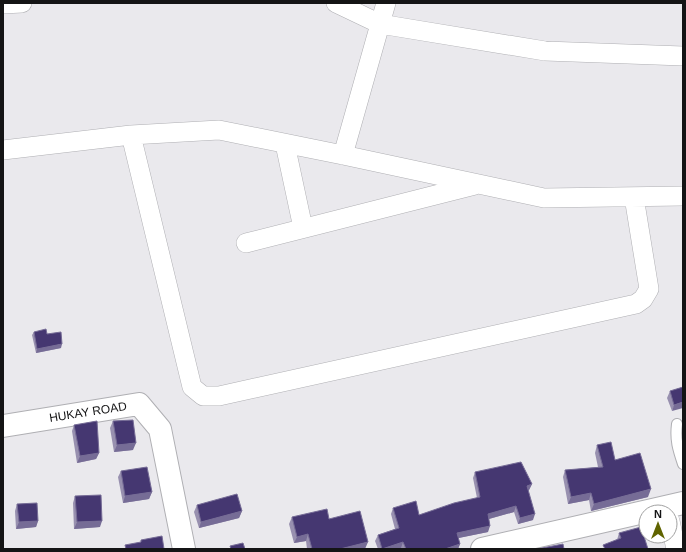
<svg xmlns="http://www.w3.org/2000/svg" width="686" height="552" font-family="Helvetica,sans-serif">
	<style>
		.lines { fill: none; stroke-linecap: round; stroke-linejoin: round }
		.service-casing { stroke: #afafb3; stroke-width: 12 }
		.minor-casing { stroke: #afafb3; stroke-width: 20 }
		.tertiary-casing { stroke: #afafb3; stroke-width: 24 }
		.service { stroke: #fff; stroke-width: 10 }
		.minor { stroke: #fff; stroke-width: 19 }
		.tertiary { stroke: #fff; stroke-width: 22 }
		.wall { fill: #9890af }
		.shaded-wall { fill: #766c96 }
		.building { fill: #453771; stroke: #766c96 }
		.labels { text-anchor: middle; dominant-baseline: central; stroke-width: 4; stroke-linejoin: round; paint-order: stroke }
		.street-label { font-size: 12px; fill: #141415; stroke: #fff }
	</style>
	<rect width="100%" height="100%" fill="#eae9ed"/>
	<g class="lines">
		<!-- service casing -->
		<g class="service-casing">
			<path id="service" d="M677,424C675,440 678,449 683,464"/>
		</g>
		<!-- minor casing -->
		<g class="minor-casing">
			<path id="minor" d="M336,3L380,24L545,51L683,56
				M3,4L22,3
				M131,135L192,387L203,396H219L636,304L643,299L649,289L634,197
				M285,144L303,228
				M3,150L131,135L219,130L343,155L544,198L683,196
				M343,155L386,3
				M246,243L475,185
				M670,521L676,549"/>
		</g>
		<!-- tertiary casing -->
		<g class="tertiary-casing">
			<path id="tertiary" d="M3,426L139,404L160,429L184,549
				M482,549L683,503"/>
		</g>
		<!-- service -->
		<use href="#service" class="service"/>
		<!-- minor -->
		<use href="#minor" class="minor"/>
		<!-- tertiary -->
		<use href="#tertiary" class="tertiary"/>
	</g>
	<!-- wall -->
	<path class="wall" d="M34,332L47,334L61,348L36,353L32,335Z
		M683,387L672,411L667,398L670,391Z
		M113,421L133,450L114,452L110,428Z
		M74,425L99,453L96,459L77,463L72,431Z
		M597,445L615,460L648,497L591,511L589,500L568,504L563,477L565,470L598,467L595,453Z
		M121,471L152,492L149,499L123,503L118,477Z
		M475,472L532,484L529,490L528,491L533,520L518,524L514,512L489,519L488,532L458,538L460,544L458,549H402L401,548L397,549H378L375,541L378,535L395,529L391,514L393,508L419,515L477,498L473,478Z
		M75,496L100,527L74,529L73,503Z
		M17,504L38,521L36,527L16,529L15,511Z
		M197,505L242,511L239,518L199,528L194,512Z
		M292,517L329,519L365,549H307L306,541L294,543L289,524Z
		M619,533L648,549L617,540Z"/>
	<!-- shaded-wall -->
	<path class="shaded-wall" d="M62,344L61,348L36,353L37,349Z
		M683,402V408L672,411L674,405Z
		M136,443L133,450L114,452L117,445Z
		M99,453L96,459L77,463L80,456Z
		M532,484L529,490L525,492L527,486Z
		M651,489L648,497L591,511L594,504Z
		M152,492L149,499L123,503L125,496Z
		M591,493L589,500L568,504L571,497Z
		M516,506L514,512L485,520L488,514Z
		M242,511L239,518L199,528L201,522Z
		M535,514L533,520L518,524L520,518Z
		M38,521L36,527L16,529L19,522Z
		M102,521L100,527L74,529L77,522Z
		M490,526L488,532L454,539L457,533Z
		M308,534L306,541L294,543L297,537Z
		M368,542L365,549H340Z
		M403,542L401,548L397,549H382Z
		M460,544L458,549H445Z"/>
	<!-- building -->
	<path class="building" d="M46,329L47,334L61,332L62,344L37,349L34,332Z
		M683,387V402L674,405L670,391Z
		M133,420L136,443L117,445L113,421Z
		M97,421L99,453L80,456L74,425Z
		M611,442L615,460L640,453L651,489L594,504L591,493L571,497L565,470L603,467L597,445Z
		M521,462L532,484L527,486L535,514L520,518L516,506L488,514L490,526L457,533L460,544L445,549H406L403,542L382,549L378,535L399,528L393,508L416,501L419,515L454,503L480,497L475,472Z
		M147,467L152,492L125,496L121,471Z
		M237,494L242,511L201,522L197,505Z
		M101,495L102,521L77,522L75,496Z
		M37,503L38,521L19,522L17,504Z
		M327,509L329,519L360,511L368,542L340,549H312L308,534L297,537L292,517Z
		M641,527L648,549H605L603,545L621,538L619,533Z
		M162,536L164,549H126L125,545L141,542V540Z
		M243,543L245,549H231L230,546Z
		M563,544L564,549H537Z"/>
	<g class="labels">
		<!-- street labels -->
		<g class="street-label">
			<text transform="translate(88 412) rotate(-9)">HUKAY ROAD</text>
		</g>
	</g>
	<!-- border -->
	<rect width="686" height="552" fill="none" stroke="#141415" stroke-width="8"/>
	<!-- north arrow -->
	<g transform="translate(658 524)"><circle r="19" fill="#ffffff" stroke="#a1a1a1"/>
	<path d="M0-3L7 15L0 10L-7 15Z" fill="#606400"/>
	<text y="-6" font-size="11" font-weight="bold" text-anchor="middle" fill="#141415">N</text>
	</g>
</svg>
